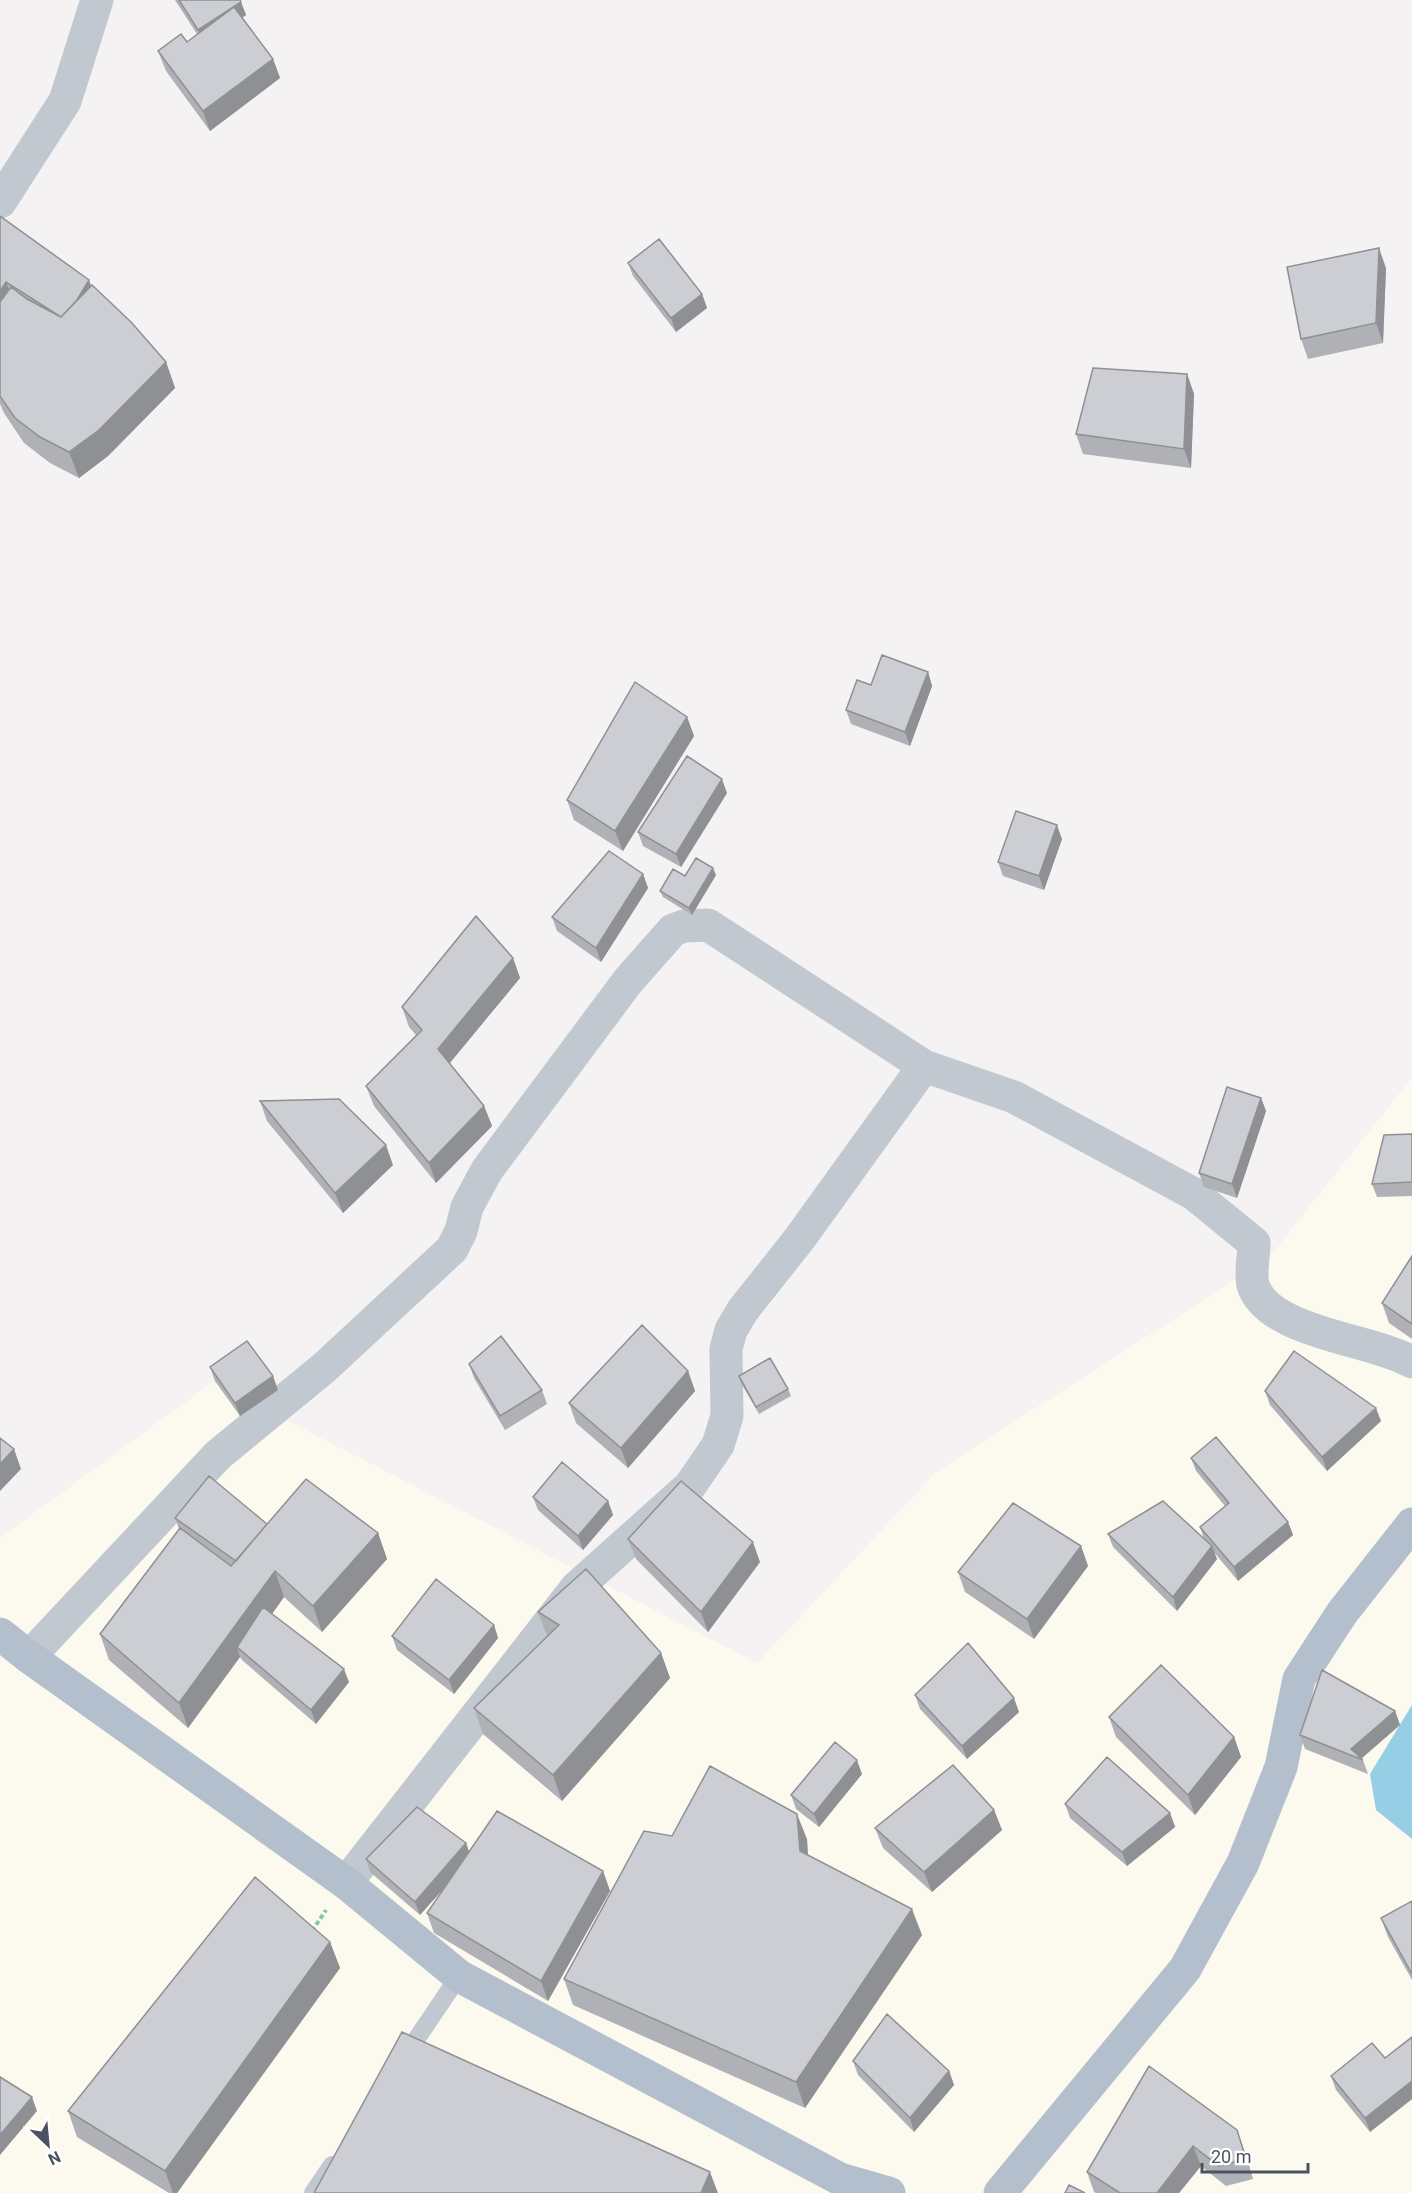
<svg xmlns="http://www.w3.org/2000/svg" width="1412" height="2193" font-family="Roboto,sans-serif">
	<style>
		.commercial { fill: #fcf9ee }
		.water { fill: #96cee6 }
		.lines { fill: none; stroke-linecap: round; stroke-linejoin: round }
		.path { stroke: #7fc9ab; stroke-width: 4; stroke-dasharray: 4.5 3; stroke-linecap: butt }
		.lane { stroke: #c1c8cf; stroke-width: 18 }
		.street { stroke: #c1c8cf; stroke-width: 33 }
		.primary { stroke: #b4bfce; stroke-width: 33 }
		.wall { fill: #afb1b6 }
		.shaded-wall { fill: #8f9094 }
		.building { fill: #ccced4; stroke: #8f9094; stroke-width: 1.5 }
	</style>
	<rect width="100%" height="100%" fill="#f4f2f2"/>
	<!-- commercial -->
	<path class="commercial" d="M1412,1077V2193H0V1538L213,1382L757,1663L936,1472L1269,1258Z"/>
	<!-- water -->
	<path class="water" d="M1412,1705V1839L1376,1810L1370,1774Z"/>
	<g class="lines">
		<!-- path -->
		<path class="path" d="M312,1931L326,1910"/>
		<!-- lane -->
		<path class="lane" d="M403,2059L459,1976
			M313,2193L332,2165"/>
		<!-- street -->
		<path class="street" d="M0,202L65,101L97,0
			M29,1657L218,1455L325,1367L452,1249L461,1231L467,1207L487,1170L628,981L673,930L684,926L708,925L924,1066L1014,1097L1194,1194L1254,1243C1254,1255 1250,1273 1253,1285C1268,1333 1372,1339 1412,1362
			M346,1883L577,1587L690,1486L718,1445L727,1416L726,1349L731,1330L743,1310L800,1238L924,1066"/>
		<!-- primary -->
		<path class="primary" d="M0,1634L29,1657L346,1883L459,1976L840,2179L889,2193
			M1000,2193L1185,1969L1243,1863L1281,1767L1299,1679L1342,1613L1412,1524"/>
	</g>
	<!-- wall -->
	<path class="wall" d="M175,0H240L246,15L242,18L273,59L280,78L210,131L166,71L158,51L187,42L197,34Z
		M0,216L89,280L91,286L166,362L175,388L108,456L79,478L50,463L24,443L4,413L0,404Z
		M628,263L702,294L707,308L676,332L633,276Z
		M1386,268L1383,343L1308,359L1301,339Z
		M1187,374L1194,394L1191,468L1083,454L1076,434Z
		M928,672L932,686L910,746L851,724L846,710L871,685Z
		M687,717L694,736L623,851L574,820L567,800Z
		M727,793L681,867L643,846L638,832Z
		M1062,839L1044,890L1003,876L998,862Z
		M643,874L648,888L601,962L557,931L552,917Z
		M716,875L692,915L663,897L660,891L685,876Z
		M513,958L520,978L449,1063L484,1106L492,1126L436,1183L374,1106L366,1086L416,1035L409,1027L402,1007Z
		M1261,1098L1266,1111L1237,1198L1204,1187L1199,1173Z
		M260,1101L393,1165L343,1213L267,1121Z
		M1412,1134V1196L1377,1197L1372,1184Z
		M1412,1256V1339L1389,1323L1382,1303Z
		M469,1364L542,1390L547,1404L505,1430L474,1378Z
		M210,1367L278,1390L240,1416L215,1381Z
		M688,1371L695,1391L628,1468L576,1423L569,1403Z
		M739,1376L788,1389L791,1396L759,1414L741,1383Z
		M1265,1391L1381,1421L1327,1471L1270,1405Z
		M1191,1458L1288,1522L1293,1535L1238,1581L1213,1551L1217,1559L1177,1611L1113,1547L1108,1534L1204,1539L1200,1527L1225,1506L1196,1471Z
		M533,1497L608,1501L613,1515L583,1550L538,1510Z
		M175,1518L267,1524L378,1533L387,1559L322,1632L284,1597L272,1614L349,1682L316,1724L242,1660L240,1657L188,1728L109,1660L100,1634L179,1529Z
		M628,1539L760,1562L708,1632L636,1559Z
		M1081,1546L1088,1566L1034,1639L965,1592L958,1572Z
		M538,1612L661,1653L670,1678L562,1801L483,1734L474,1708L547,1636Z
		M494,1625L498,1638L454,1694L397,1650L392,1636Z
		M915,1695L1019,1712L967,1759L920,1709Z
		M1395,1711L1400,1725L1361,1758L1363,1760L1368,1774L1305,1749L1300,1735Z
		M1109,1717L1234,1737L1241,1757L1195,1815L1116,1737Z
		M862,1774L819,1827L796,1809L791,1795Z
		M1065,1804L1170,1813L1175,1827L1127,1866L1070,1818Z
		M994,1810L1002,1830L932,1892L883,1848L875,1828Z
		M672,1836L807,1839L808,1855L922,1935L805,2108L573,2005L564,1979Z
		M466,1843L469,1852L603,1871L610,1891L548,2001L434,1933L427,1913L446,1886L420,1915L370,1872L366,1859Z
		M1412,1901V1980L1388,1937L1381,1918Z
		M330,1942L340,1968L177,2193H169L77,2137L68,2111Z
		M1412,2037V2099L1370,2132L1336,2090L1331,2076L1385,2058Z
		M853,2061L949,2071L954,2085L914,2132L858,2075Z
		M1149,2066L1244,2150L1253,2179L1226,2186L1201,2166L1179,2193H1096L1094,2192L1087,2172Z"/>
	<!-- shaded-wall -->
	<path class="shaded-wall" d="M241,2L246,15L203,43L198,30Z
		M273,59L280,78L210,131L203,111Z
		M1379,248L1386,268L1383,343L1376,323Z
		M89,280L96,300L66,320Z
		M6,282L14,302L0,320V291Z
		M702,294L707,308L676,332L671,318Z
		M166,362L175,388L108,456L79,478L69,452Z
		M1187,374L1194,394L1191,468L1184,449Z
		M928,672L932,686L910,746L905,732Z
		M687,717L694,736L623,851L615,831Z
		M722,779L727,793L681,867L676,854Z
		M1057,825L1062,839L1044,890L1039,876Z
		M713,868L716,875L692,915L689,908Z
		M643,874L648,888L601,962L596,948Z
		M513,958L520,978L445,1069L438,1049Z
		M1261,1098L1266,1111L1237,1198L1232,1184Z
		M484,1106L492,1126L436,1183L429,1163Z
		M386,1145L393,1165L343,1213L335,1193Z
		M688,1371L695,1391L628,1468L621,1448Z
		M273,1376L278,1390L240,1416L235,1403Z
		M1376,1408L1381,1421L1327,1471L1322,1457Z
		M14,1449L21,1469L0,1491V1464Z
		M608,1501L613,1515L583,1550L578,1536Z
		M1288,1522L1293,1535L1238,1581L1234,1567Z
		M378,1533L387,1559L322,1632L313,1606Z
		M753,1542L760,1562L708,1632L701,1612Z
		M1081,1546L1088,1566L1034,1639L1027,1619Z
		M1212,1546L1217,1559L1177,1611L1173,1597Z
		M275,1571L284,1597L244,1653L237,1647L240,1657L188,1728L179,1703Z
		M494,1625L498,1638L454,1694L449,1680Z
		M661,1653L670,1678L562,1801L553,1775Z
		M344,1669L349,1682L316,1724L311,1710Z
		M1014,1698L1019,1712L967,1759L962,1746Z
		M1395,1711L1400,1725L1361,1759L1351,1749Z
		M1234,1737L1241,1757L1195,1815L1188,1795Z
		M857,1760L862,1774L819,1827L814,1814Z
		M994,1810L1002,1830L932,1892L924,1872Z
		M1170,1813L1175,1827L1127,1866L1122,1852Z
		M797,1814L807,1839L809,1877L800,1851Z
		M466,1843L471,1857L420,1915L415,1902Z
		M603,1871L610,1891L548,2001L541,1981Z
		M912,1909L922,1935L805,2108L796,2082Z
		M330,1942L340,1968L177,2193H173L165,2171Z
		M949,2071L954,2085L914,2132L910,2118Z
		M1412,2081V2099L1370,2132L1365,2118Z
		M32,2097L37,2111L0,2155V2135Z
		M1237,2130L1244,2150L1253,2179L1246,2159Z
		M1193,2146L1201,2166L1179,2193H1157Z
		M710,2172L718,2193H701Z"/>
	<!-- building -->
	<path class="building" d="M179,0H240L241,2L198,30Z
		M234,7L273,59L203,111L158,51L181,34L187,42Z
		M0,216L89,280L77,300L61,317L6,282L0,291Z
		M659,239L702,294L671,318L628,263Z
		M1379,248L1376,323L1301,339L1287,267Z
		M92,285L131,322L166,362L99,430L69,452L40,437L15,418L0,396V302L11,287L27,299L61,317Z
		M1093,368L1187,374L1184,449L1076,434Z
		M882,655L928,672L905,732L846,710L857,680L871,685Z
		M635,682L687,717L615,831L567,800Z
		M687,756L722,779L676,854L638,832Z
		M1016,811L1057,825L1039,876L998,862Z
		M609,851L643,874L596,948L552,917Z
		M696,858L713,868L689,908L660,891L673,869L685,876Z
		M476,916L513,958L438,1049L484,1106L429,1163L366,1086L422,1030L402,1007Z
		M1227,1087L1261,1098L1232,1184L1199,1173Z
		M339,1099L386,1145L335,1193L260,1101Z
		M1412,1134V1182L1372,1184L1384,1135Z
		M1412,1256V1324L1382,1303Z
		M642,1325L688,1371L621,1448L569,1403Z
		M501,1336L542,1390L500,1416L469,1364Z
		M247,1341L273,1376L235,1403L210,1367Z
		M1294,1351L1376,1408L1322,1457L1265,1391Z
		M770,1358L788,1389L756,1407L739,1376Z
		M1216,1437L1288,1522L1234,1567L1200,1527L1229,1503L1191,1458Z
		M0,1438L14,1449L0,1464Z
		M562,1462L608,1501L578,1536L533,1497Z
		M209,1476L267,1524L236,1561L175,1518Z
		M306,1479L378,1533L313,1606L275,1571L179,1703L100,1634L180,1528L231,1566Z
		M681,1481L753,1542L701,1612L628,1539Z
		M1163,1501L1212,1546L1173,1597L1108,1534Z
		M1013,1503L1081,1546L1027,1619L958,1572Z
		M586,1569L661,1653L553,1775L474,1708L559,1625L538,1612Z
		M436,1579L494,1625L449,1680L392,1636Z
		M263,1607L344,1669L311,1710L237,1647Z
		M968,1643L1014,1698L962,1746L915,1695Z
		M1161,1665L1234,1737L1188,1795L1109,1717Z
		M1322,1670L1395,1711L1351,1749L1363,1760L1300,1735Z
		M835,1742L857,1760L814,1814L791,1795Z
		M1107,1757L1170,1813L1122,1852L1065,1804Z
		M953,1765L994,1810L924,1872L875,1828Z
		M710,1766L797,1814L800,1851L912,1909L796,2082L564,1979L644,1831L672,1836Z
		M417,1807L466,1843L415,1902L366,1859Z
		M497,1811L603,1871L541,1981L427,1913Z
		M255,1877L330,1942L165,2171L68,2111Z
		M1412,1901V1974L1381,1918Z
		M887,2014L949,2071L910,2118L853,2061Z
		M402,2032L710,2172L701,2193H314Z
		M1412,2037V2081L1365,2118L1331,2076L1372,2043L1385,2058Z
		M1149,2066L1237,2130L1246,2159L1219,2166L1193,2146L1157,2193H1120L1087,2172Z
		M0,2077L32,2097L0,2135Z
		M1069,2185L1085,2193H1065Z"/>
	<!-- north arrow -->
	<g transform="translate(48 2145) rotate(154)" stroke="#ffffff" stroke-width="4.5" paint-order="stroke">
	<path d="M0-4.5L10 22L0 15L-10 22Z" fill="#4b535e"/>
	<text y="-9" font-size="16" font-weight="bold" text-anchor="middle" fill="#4b535e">N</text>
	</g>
	<!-- scale -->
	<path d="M1202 2163v9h106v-9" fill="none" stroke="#4b535e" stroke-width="3"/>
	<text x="1211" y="2163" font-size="18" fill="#4b535e" stroke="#ffffff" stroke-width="4.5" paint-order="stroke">20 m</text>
</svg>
